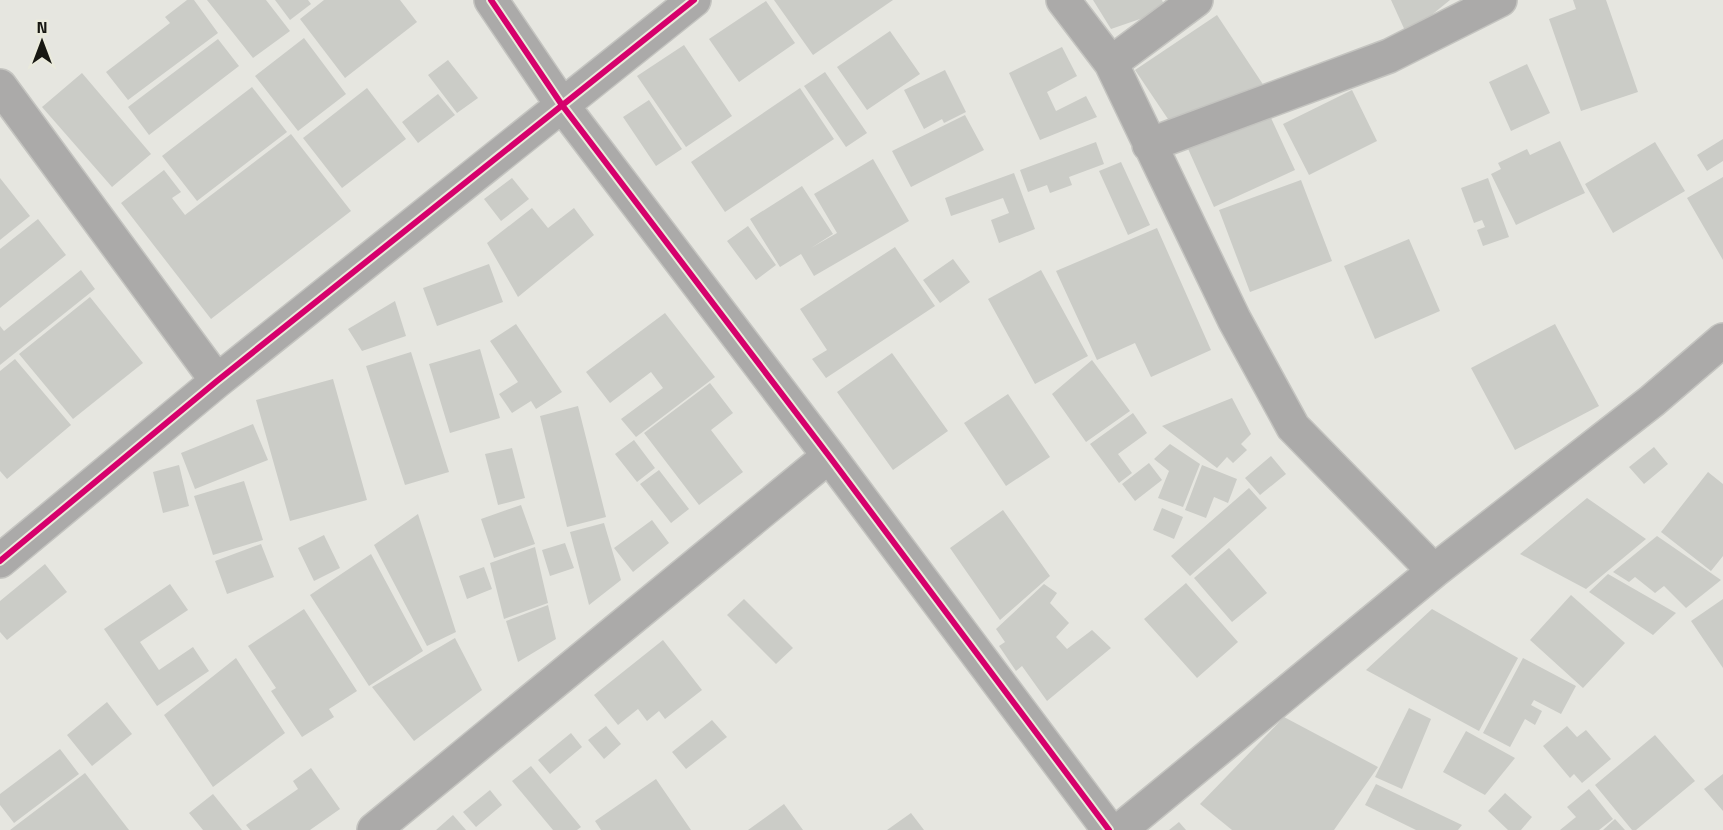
<svg xmlns="http://www.w3.org/2000/svg" width="1723" height="830" font-family="'Titillium Web',sans-serif">
	<style>
		.building { fill: #cbccc7 }
		.lines { fill: none; stroke-linecap: round; stroke-linejoin: round }
		.street-casing { stroke: #c4c4c0; stroke-width: 36 }
		.street { stroke: #abaaa9; stroke-width: 33 }
		.cycleway-casing { stroke: #eaeadc; stroke-width: 10 }
		.cycleway { stroke: #d6006c; stroke-width: 6 }
	</style>
	<rect width="100%" height="100%" fill="#e6e6e0"/>
	<!-- building -->
	<path class="building" d="M187,0H194L218,33L128,100L106,72L170,23L165,17Z
		M207,0H266L290,31L253,58Z
		M275,0H308L311,4L290,20Z
		M324,0H400L417,22L345,78L300,19Z
		M774,0H893L813,55Z
		M1093,0H1162L1166,10L1111,29Z
		M1391,0H1450L1407,35Z
		M1573,0H1606L1638,92L1581,111L1549,19L1576,9Z
		M766,1L795,43L739,82L709,39Z
		M1217,15L1270,95L1174,128L1135,70Z
		M890,31L920,74L867,110L837,67Z
		M304,38L346,94L298,131L255,76Z
		M218,39L239,66L149,135L128,107Z
		M684,45L732,116L686,147L637,76Z
		M1062,47L1077,76L1047,92L1056,111L1086,96L1097,117L1040,140L1009,73Z
		M448,60L478,98L457,113L428,75Z
		M1527,64L1550,113L1511,131L1489,82Z
		M945,70L966,112L944,123L942,119L924,129L904,90Z
		M825,72L867,133L846,147L804,86Z
		M82,73L151,154L112,187L42,107Z
		M252,87L287,132L197,201L162,156Z
		M367,88L406,139L342,188L303,138Z
		M800,88L834,139L725,212L691,162Z
		M1352,90L1377,141L1309,175L1283,124Z
		M438,94L455,115L418,143L402,122Z
		M649,100L682,149L656,166L623,117Z
		M1265,105L1295,170L1214,207L1185,142Z
		M965,115L984,150L911,187L892,151Z
		M291,134L351,211L211,319L121,203L164,170L181,192L172,198L185,215Z
		M1723,139V161L1707,171L1697,155Z
		M1560,141L1585,193L1516,225L1491,174L1501,169L1498,163L1527,149L1530,155Z
		M1096,142L1104,164L1069,177L1072,185L1050,193L1047,185L1028,192L1020,170Z
		M1655,142L1685,191L1613,233L1585,184Z
		M873,159L909,221L814,276L801,254L780,267L750,219L802,186L833,234L811,248L837,233L814,194Z
		M1121,162L1150,225L1128,235L1099,171Z
		M1014,173L1035,229L999,243L991,220L1009,213L1003,198L951,216L945,198Z
		M1723,177V260L1687,198Z
		M0,178L30,216L0,240Z
		M512,178L529,199L501,221L484,199Z
		M1488,178L1509,237L1483,246L1477,230L1485,227L1482,220L1474,223L1461,188Z
		M1301,180L1332,261L1250,292L1219,210Z
		M532,208L548,228L574,208L594,235L518,297L487,243Z
		M38,219L66,255L0,308V249Z
		M748,226L776,265L756,280L727,241Z
		M1157,228L1211,350L1151,377L1135,343L1097,360L1056,271Z
		M1409,239L1440,311L1375,339L1344,266Z
		M895,247L935,306L826,378L812,359L827,350L800,309Z
		M953,259L970,282L940,303L923,280Z
		M489,264L503,302L437,326L423,288Z
		M81,270L95,289L0,365V326L4,331Z
		M1041,270L1088,356L1035,384L988,299Z
		M90,297L143,363L73,419L19,354Z
		M395,301L406,336L362,351L348,329Z
		M665,313L715,377L636,437L621,419L663,388L651,372L610,403L586,372Z
		M516,324L562,392L536,409L531,401L512,413L499,394L518,382L490,341Z
		M1555,324L1599,406L1515,450L1471,368Z
		M480,349L500,418L450,433L429,364Z
		M411,352L449,472L405,485L366,366Z
		M892,353L948,431L893,470L837,392Z
		M15,359L71,425L7,479L0,471V371Z
		M1092,360L1130,411L1086,442L1052,394Z
		M333,379L367,500L290,521L256,400Z
		M710,383L733,413L711,430L743,472L699,505L644,433Z
		M1008,394L1050,457L1006,486L964,423Z
		M1232,398L1251,434L1241,444L1247,450L1233,463L1227,457L1217,468L1162,426Z
		M578,406L606,517L567,527L540,416Z
		M1133,413L1147,433L1118,454L1132,473L1119,483L1090,444Z
		M253,424L268,460L195,489L181,453Z
		M634,440L655,468L637,482L615,454Z
		M1170,444L1200,464L1183,507L1158,498L1169,471L1154,459Z
		M1654,447L1668,464L1644,484L1629,467Z
		M512,448L525,498L498,505L485,454Z
		M1271,456L1286,474L1260,495L1245,478Z
		M1149,463L1162,480L1135,501L1122,484Z
		M179,465L189,506L163,513L153,472Z
		M1202,465L1237,479L1228,503L1214,497L1206,518L1185,510Z
		M659,470L689,509L671,523L640,484Z
		M1708,472L1723,484V556L1711,571L1661,532Z
		M244,481L263,540L213,555L194,496Z
		M1249,488L1267,508L1190,576L1171,556Z
		M1587,498L1646,539L1586,589L1520,554Z
		M521,505L535,544L494,558L481,519Z
		M1162,508L1183,517L1174,539L1153,530Z
		M1003,510L1050,576L1000,620L950,548Z
		M418,514L456,632L427,646L374,545Z
		M652,520L669,543L633,572L614,548Z
		M604,523L621,580L589,605L570,532Z
		M324,535L340,568L314,581L298,548Z
		M1657,536L1721,580L1686,608L1664,586L1655,593L1635,577L1629,582L1613,572Z
		M565,543L574,568L550,576L542,550Z
		M261,544L274,577L227,594L215,561Z
		M535,547L548,603L504,619L490,563Z
		M1229,548L1267,593L1232,622L1194,578Z
		M371,554L423,651L369,686L310,595Z
		M45,564L67,592L7,640L0,632V601Z
		M484,567L492,589L467,599L459,576Z
		M1608,574L1676,613L1653,635L1589,592Z
		M1186,583L1238,642L1197,678L1144,619Z
		M170,584L188,610L140,642L159,670L193,647L209,671L157,706L104,629Z
		M1044,584L1057,593L1050,603L1069,623L1056,637L1067,649L1092,630L1111,648L1047,701L1022,666L1016,671L999,646L1005,642L996,629Z
		M1571,595L1625,643L1583,688L1530,640Z
		M744,599L793,648L776,664L727,615Z
		M1723,599V668L1691,621Z
		M548,605L556,639L518,662L506,621Z
		M304,609L357,691L329,709L334,717L302,737L271,691L276,688L248,646Z
		M1432,609L1518,658L1479,731L1366,670Z
		M455,638L482,690L414,741L372,687Z
		M663,640L702,690L665,719L659,711L647,721L638,709L618,725L594,695Z
		M236,658L285,733L213,787L164,715Z
		M1523,658L1576,686L1561,714L1534,700L1531,705L1542,711L1535,725L1525,719L1510,747L1483,733Z
		M107,702L132,734L92,766L67,735Z
		M1409,708L1431,719L1402,789L1375,777Z
		M1284,717L1378,767L1334,830H1232L1200,804Z
		M712,720L727,737L686,769L672,752Z
		M606,726L621,744L604,759L588,740Z
		M1567,726L1577,737L1586,730L1611,759L1582,783L1574,774L1570,778L1543,746Z
		M1466,731L1515,758L1485,795L1443,772Z
		M571,733L582,747L550,774L538,760Z
		M1655,735L1695,781L1636,830H1632L1595,785Z
		M60,749L79,774L14,823L0,805V794Z
		M531,766L581,827L577,830H553L512,781Z
		M311,768L340,809L310,830H250L246,825L298,789L293,781Z
		M85,773L129,830H10Z
		M1723,774V811L1704,789Z
		M656,779L691,830H601L595,821Z
		M1376,784L1462,825L1458,830H1416L1365,805Z
		M1589,789L1613,819L1599,830H1560L1576,817L1567,807Z
		M490,790L502,805L476,827L463,812Z
		M1505,793L1532,817L1521,830H1508L1488,811Z
		M213,794L242,830H203L189,813Z
		M784,804L803,830H748Z
		M911,813L924,830H887Z
		M453,815L466,830H436Z
		M1615,819L1625,830H1603Z
		M1179,822L1186,830H1169Z"/>
	<g class="lines">
		<!-- street casing -->
		<g class="street-casing">
			<path id="street" d="M491,0L562,105L829,456L1109,830
				M1063,0L1111,63L1234,319L1293,427L1434,571
				M1111,63L1196,0
				M0,86L217,381
				M1149,145L1389,56L1500,0
				M0,561L217,381L694,0
				M374,830L829,456
				M1120,830L1434,571L1652,401L1723,340"/>
		</g>
		<!-- street -->
		<use href="#street" class="street"/>
		<!-- cycleway casing -->
		<g class="cycleway-casing">
			<path id="cycleway" d="M491,0L562,105L829,456L1109,830
				M0,561L217,381L694,0"/>
		</g>
		<!-- cycleway -->
		<use href="#cycleway" class="cycleway"/>
	</g>
	<!-- north arrow -->
	<g transform="translate(42 42)" stroke="#eaeadc" stroke-width="4.5" paint-order="stroke">
	<path d="M0-4.5L10 22L0 15L-10 22Z" fill="#171712"/>
	<text y="-9" font-size="16" font-weight="bold" text-anchor="middle" fill="#171712">N</text>
	</g>
</svg>
